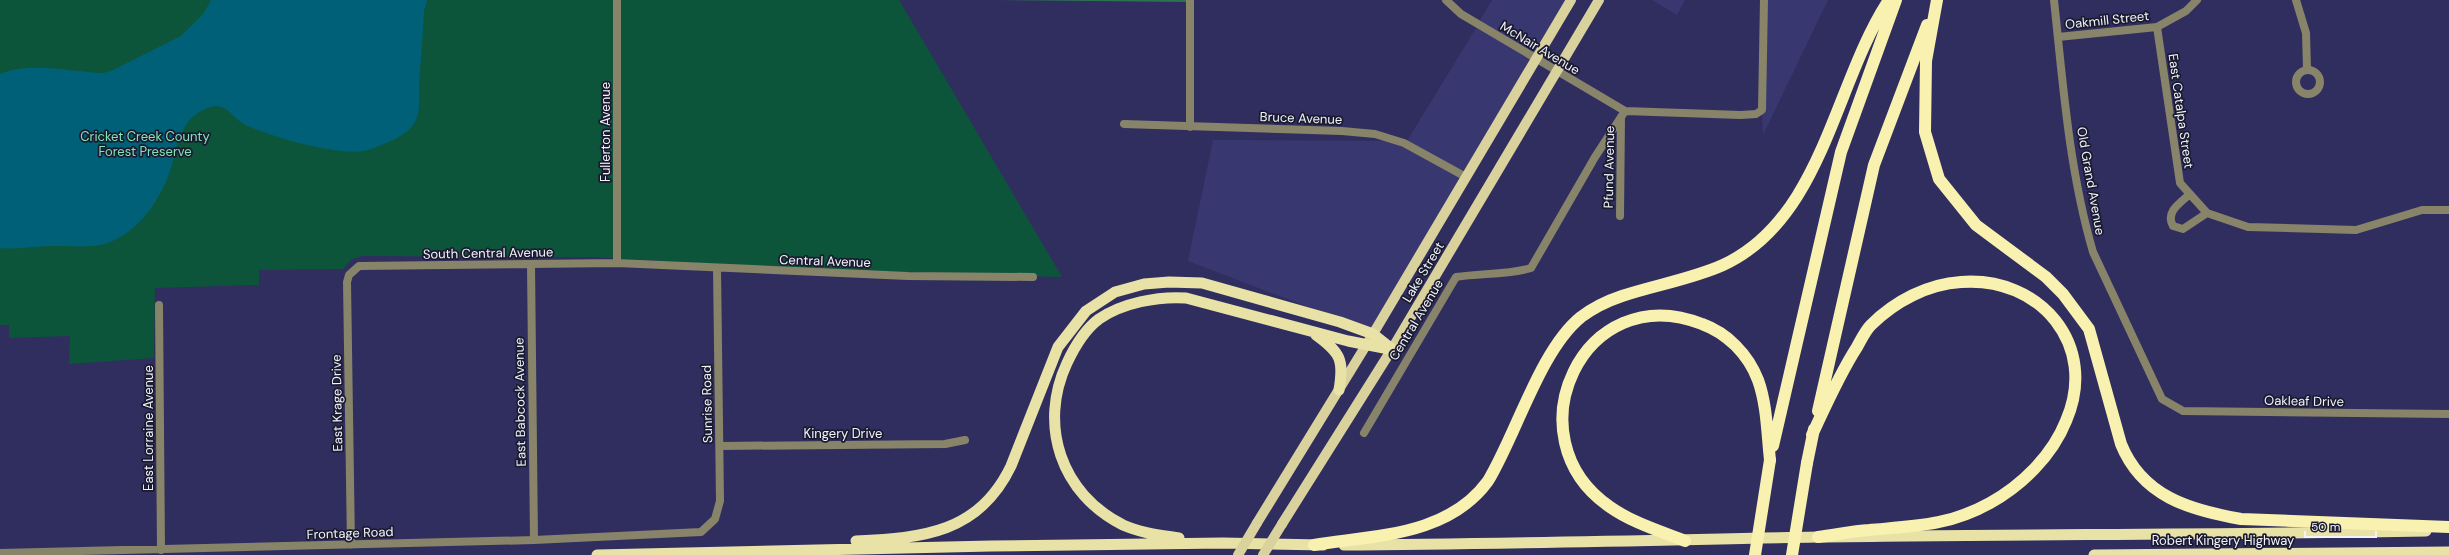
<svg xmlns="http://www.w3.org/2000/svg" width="2449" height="555" font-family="'DM Sans',sans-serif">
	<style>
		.built { fill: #393770 }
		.green { fill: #0d553a }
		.forest { fill: #2d7053 }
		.water { fill: #006077 }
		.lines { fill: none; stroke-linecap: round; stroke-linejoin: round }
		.minor { stroke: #87846a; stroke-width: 8 }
		.primary { stroke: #d9d29c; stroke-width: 10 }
		.trunk { stroke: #e9e2a6; stroke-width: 11 }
		.motorway { stroke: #f9f1af; stroke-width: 12 }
		.primary-bridge { stroke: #d9d29c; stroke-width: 10 }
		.motorway-bridge { stroke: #f9f1af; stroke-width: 12 }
		.labels { text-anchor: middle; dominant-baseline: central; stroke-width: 3.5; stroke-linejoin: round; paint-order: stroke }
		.street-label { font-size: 13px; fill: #f3f4fa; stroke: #1a1a30 }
		.park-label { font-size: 13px; fill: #82e3b5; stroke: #1a1a30 }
	</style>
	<rect width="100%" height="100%" fill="#302e5f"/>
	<!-- built -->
	<path class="built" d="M1492,0H1568L1535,55L1479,22Z
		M1652,0H1685L1677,15Z
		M1762,0H1828L1763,135L1762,110Z
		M1476,28L1533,59L1371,331L1188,261L1213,140L1407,141Z"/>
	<!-- green -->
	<path class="green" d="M0,0H899L1062,277L788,268L593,257L362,256L352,259L343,269L259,270V285L155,288L154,358L69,364L70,336L9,338V325H0Z"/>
	<!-- forest -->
	<path class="forest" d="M999,0H1186V2Z"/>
	<!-- water -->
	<path class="water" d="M211,0H427L424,11C423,37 420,63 419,89C419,98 420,109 417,117C414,128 403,135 393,140C383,144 374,149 363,151C335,155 275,138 248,126C229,118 228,98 203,110C179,121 177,149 170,171C159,204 131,242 94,246C79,247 64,246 50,246C33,246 17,250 0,248V74C32,61 70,72 104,73L113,70L181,36L204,13Z"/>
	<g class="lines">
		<!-- minor -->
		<path class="minor" d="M617,0V263
			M1190,0V127
			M1446,0L1461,14L1625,111L1741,115L1756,114L1762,110L1764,0
			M2054,0C2063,84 2069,170 2093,252L2162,399L2183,411L2449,414
			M2296,0L2306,33L2307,70
			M2157,27L2180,183L2207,213L2248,227L2356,230L2422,210H2449
			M2058,37L2157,27L2186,11L2197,0
			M2296 82a12 12 0 1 1 24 0a12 12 0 1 1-24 0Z
			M1124,124L1342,131L1375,134L1404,143L1466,177
			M2190,194C2180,203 2165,212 2173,226L2183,229L2207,213
			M1620,216L1621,117
			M531,264L534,540
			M159,305L161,550
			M1364,433L1456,277C1481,273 1507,275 1531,268L1595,157L1625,111
			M720,446L945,444L965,440
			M351,545L347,282L349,275L359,266L617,263L908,276L1033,277
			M0,553L534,540L701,532L715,519L720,501L717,268"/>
		<!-- primary -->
		<path class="primary" d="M1257,523L1373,334L1571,0
			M1282,524L1392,349L1599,0"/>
		<!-- trunk -->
		<path class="trunk" d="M1316,335C1341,353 1344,360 1339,390
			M1179,538C1160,535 1141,533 1123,525C1061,494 1038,425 1067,363C1074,348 1084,330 1099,319C1122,303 1158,296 1186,298L1348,341L1389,349
			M856,541C923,538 979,533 1011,466L1058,347L1086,311L1115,292L1144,284L1169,282L1202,283L1340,322L1373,334L1392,349
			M1344,545C1502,544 1659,540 1817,537C2020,534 2223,535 2426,531
			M597,555L991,546L1223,543L1323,545
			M2094,555L2449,552"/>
		<!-- motorway -->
		<path class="motorway" d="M1937,0L1926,61L1925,132L1939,179L1976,225L2046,277L2063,294L2089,329L2121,444C2142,496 2189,510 2241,519L2449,527
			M1818,411L1874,165L1927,25
			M1812,435C1826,405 1839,375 1857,347C1861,340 1865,331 1871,325C1895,301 1928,284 1961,282C2040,276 2099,345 2066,421C2052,456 2022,485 1990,503C1949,526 1914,526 1869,530C1852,531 1835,535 1818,537
			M1773,446L1841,152L1896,0
			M1807,463L1814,429
			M1685,541C1660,531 1633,523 1610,507C1509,438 1583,277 1702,324C1727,333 1748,354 1758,380C1767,405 1767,433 1770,460
			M1314,545C1376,535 1448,536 1488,481C1516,435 1540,350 1581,317C1593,308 1607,301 1622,296C1655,285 1692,279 1723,265C1823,219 1834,83 1889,0"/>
		<!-- primary-bridge -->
		<path class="primary-bridge" d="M1238,555L1257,523
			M1263,555L1282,524"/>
		<!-- motorway-bridge -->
		<path class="motorway-bridge" d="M1755,555L1770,460
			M1792,555L1807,463"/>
	</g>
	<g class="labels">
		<!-- street labels -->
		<g class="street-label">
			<text transform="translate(2107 20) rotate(-6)">Oakmill Street</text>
			<text transform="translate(1540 48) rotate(31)">McNair Avenue</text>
			<text transform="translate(2181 111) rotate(82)">East Catalpa Street</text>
			<text transform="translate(1301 118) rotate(2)">Bruce Avenue</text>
			<text transform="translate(605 132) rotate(-90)">Fullerton Avenue</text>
			<text transform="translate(1609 167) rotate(-89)">Pfund Avenue</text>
			<text transform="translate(2091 181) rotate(80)">Old Grand Avenue</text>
			<text transform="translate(488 253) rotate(-1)">South Central Avenue</text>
			<text transform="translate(825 261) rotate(2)">Central Avenue</text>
			<text transform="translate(1423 272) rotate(-59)">Lake Street</text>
			<text transform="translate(1416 320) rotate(-59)">Central Avenue</text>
			<text transform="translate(2304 401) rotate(1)">Oakleaf Drive</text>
			<text transform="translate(520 402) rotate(-91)">East Babcock Avenue</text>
			<text transform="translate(337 403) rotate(-91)">East Krage Drive</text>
			<text transform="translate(707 404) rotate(-91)">Sunrise Road</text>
			<text transform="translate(148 428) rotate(-90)">East Lorraine Avenue</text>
			<text x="843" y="433">Kingery Drive</text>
			<text transform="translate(350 533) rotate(-2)">Frontage Road</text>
			<text x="2223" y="540">Robert Kingery Highway</text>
		</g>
		<!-- park labels -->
		<g class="park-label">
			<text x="145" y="136">Cricket Creek County<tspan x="145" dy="15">Forest Preserve</tspan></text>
		</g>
	</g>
	<!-- scale -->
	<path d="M2305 531v6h71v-6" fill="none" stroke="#f3f4fa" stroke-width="2"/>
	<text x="2311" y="531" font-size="12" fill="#f3f4fa" stroke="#1a1a30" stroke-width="3" paint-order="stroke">50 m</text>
</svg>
